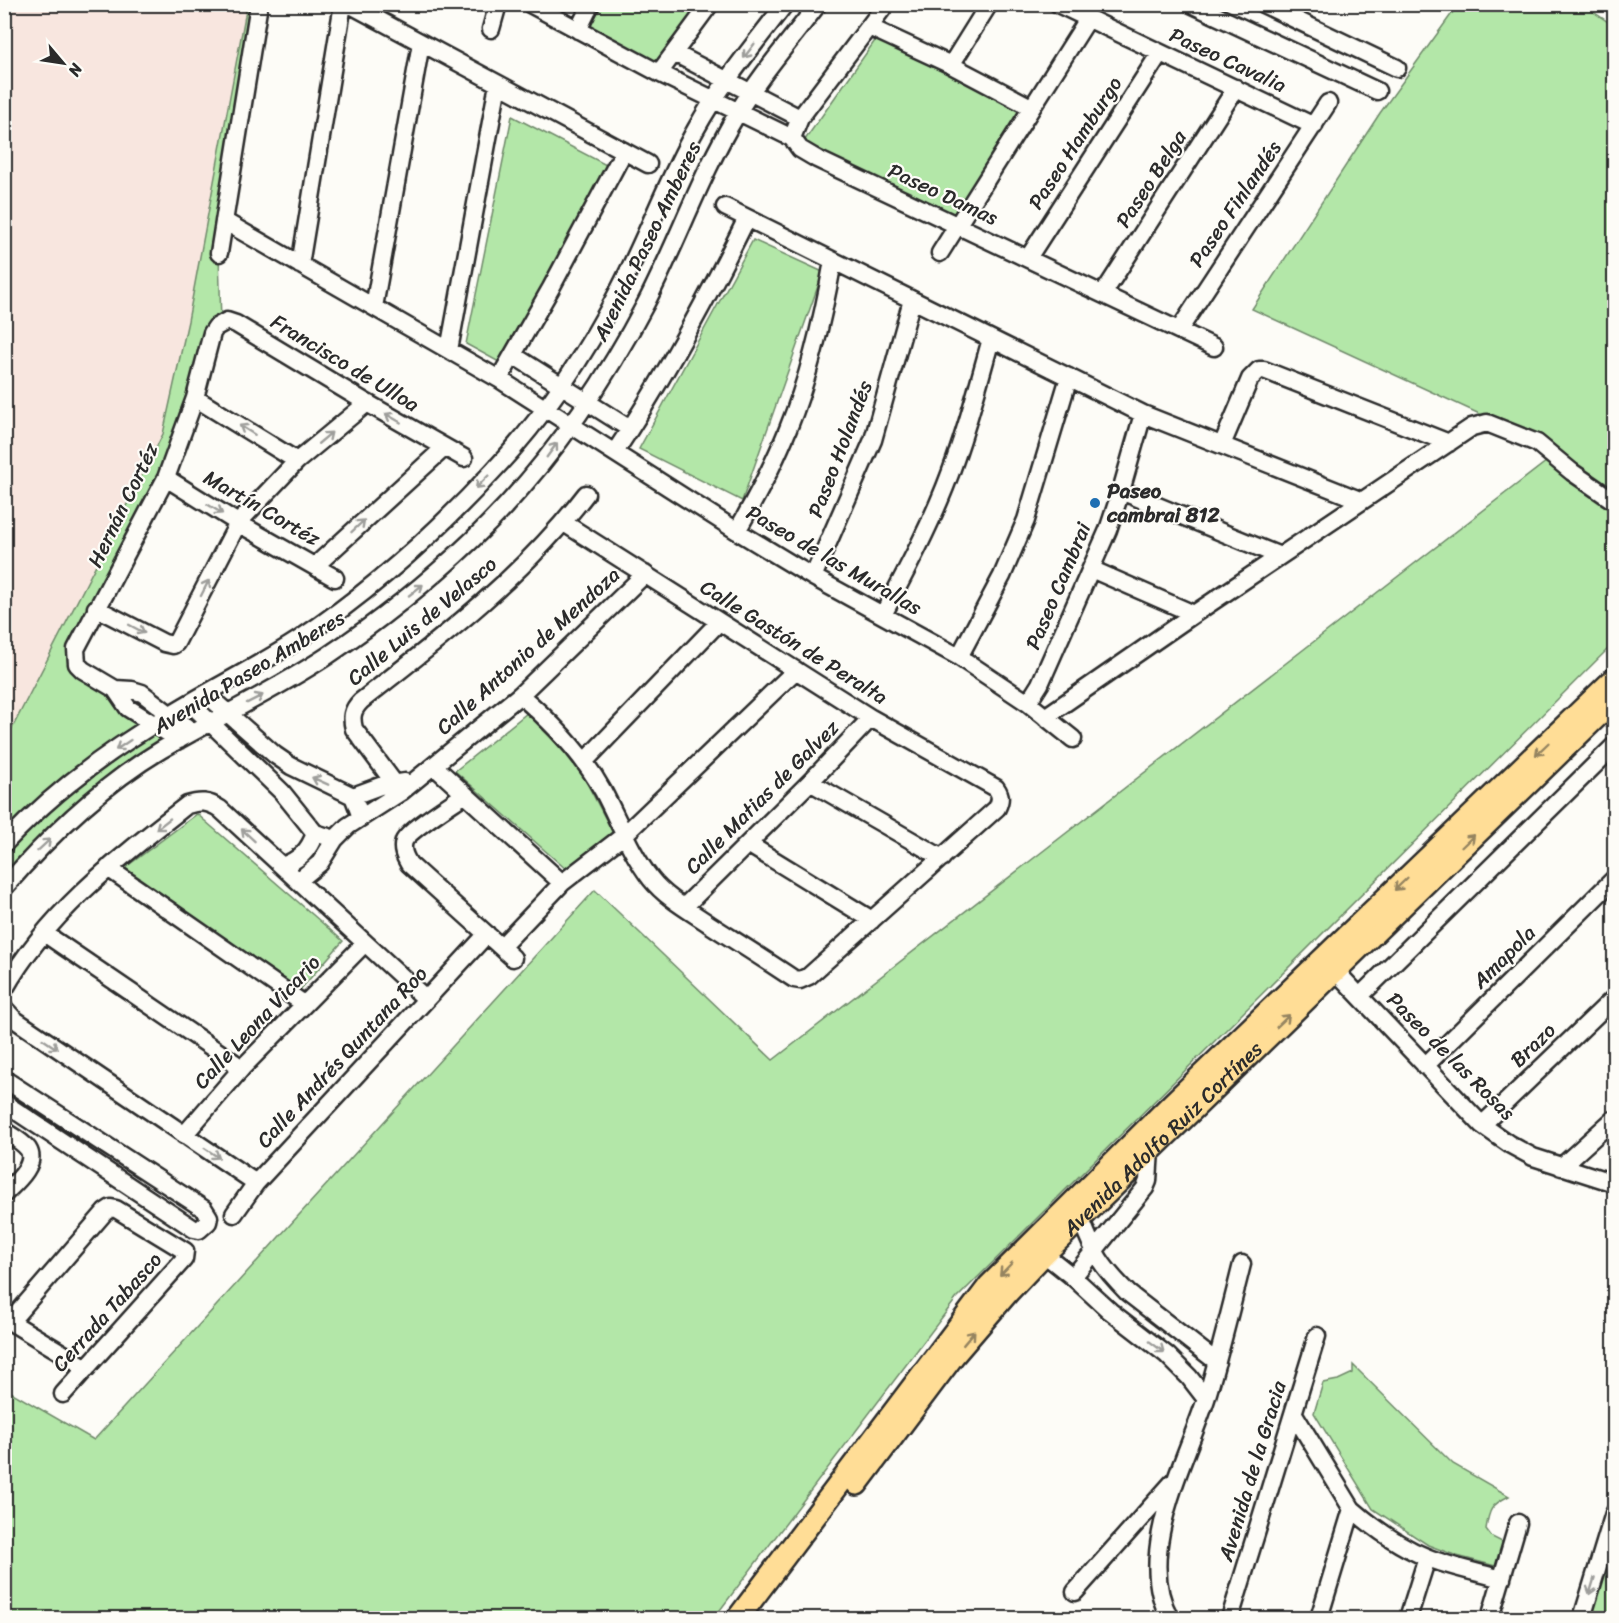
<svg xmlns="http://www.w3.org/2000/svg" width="1619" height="1623" font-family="Sriracha,sans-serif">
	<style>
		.built { fill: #f8e6df }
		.green { fill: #b3e7a8; stroke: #6f896a; stroke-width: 1.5 }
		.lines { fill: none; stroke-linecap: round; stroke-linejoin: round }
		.minor-casing { stroke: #2b2b2b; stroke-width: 21 }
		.major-casing { stroke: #2b2b2b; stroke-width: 26 }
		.minor { stroke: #fdfcf7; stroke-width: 16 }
		.major { stroke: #ffdd96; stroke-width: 21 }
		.oneway { stroke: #9e9e9b }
		.oneway2 { stroke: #958460 }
		.poi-dot { fill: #1f6fb2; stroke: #fdfcf7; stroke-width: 2 }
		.labels { text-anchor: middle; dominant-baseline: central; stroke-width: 4.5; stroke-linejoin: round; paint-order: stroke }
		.street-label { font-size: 21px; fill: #2b2b2b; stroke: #fdfcf7 }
		.poi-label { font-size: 21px; font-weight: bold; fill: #2b2b2b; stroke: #fdfcf7; text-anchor: start }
	</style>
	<rect width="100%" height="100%" fill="#fdfcf7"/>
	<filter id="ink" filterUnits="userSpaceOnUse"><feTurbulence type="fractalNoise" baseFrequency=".0167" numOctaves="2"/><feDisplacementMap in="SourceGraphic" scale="12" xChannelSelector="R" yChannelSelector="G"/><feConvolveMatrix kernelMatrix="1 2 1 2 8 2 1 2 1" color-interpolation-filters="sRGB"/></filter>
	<g filter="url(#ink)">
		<!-- built -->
		<path class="built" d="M5,5H247L188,321L163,434L5,742Z"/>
		<!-- green -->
		<path class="green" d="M247,5H259L219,253L221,323L195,398L75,656L179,740L124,775L5,888V742L163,434L188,321Z
			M602,5H703L659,65L590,27Z
			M1458,5H1583L1614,26V643L956,1299L714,1618H5L4,1388L94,1440L595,890L773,1060L1560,451L1252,309L1380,113Z
			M879,35L1024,108L952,217L802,144Z
			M512,116L612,168L499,362L466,344Z
			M753,240L823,272L742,501L639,449Z
			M527,713L578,766L615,837L567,870L455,771Z
			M197,814L343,941L299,991L122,870Z
			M1353,1365L1453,1464L1509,1496C1491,1505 1489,1509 1486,1529L1492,1537L1506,1544L1503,1568L1457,1556L1428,1545L1373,1509L1314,1413L1323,1383L1338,1380L1353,1373Z
			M1614,1531V1618H1588Z"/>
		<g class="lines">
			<!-- minor casing -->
			<g class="minor-casing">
				<path id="minor" d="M349,4L648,164
					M530,4L659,73L792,138L800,149L817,159L1214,347
					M1058,4L1314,126
					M1191,4L1377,91
					M1263,4L1397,68
					M869,27L951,65L1031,107
					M491,29L498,4
					M578,30L591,4
					M674,53L800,118
					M951,65L989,4
					M659,73L710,4
					M792,138L800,118L886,4
					M725,207L1143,414L1362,501
					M224,221L499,379L737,531L813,577L959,657L1028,703L1073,739
					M219,253L259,4
					M940,253L1088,19
					M1028,258L1160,53
					M300,265L343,4
					M1103,294L1236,88
					M374,307L421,43
					M1179,330L1328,103
					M449,350L498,84
					M513,355L630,429
					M499,379L551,288L624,151
					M195,398L297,461
					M1222,445L1250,379L1259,370H1264L1449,443
					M615,452C665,377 707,299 747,218
					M166,478L238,523L335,578
					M1121,491L1280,556
					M737,531C756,498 774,464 788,429C810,375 823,318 833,261
					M315,566L444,448
					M1091,569L1194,614
					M813,577L873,440L912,300
					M96,608L164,643L173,645L176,643L238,523L297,461L367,403
					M883,615C905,573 927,532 945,487C964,439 977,389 991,339
					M959,657L1002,576L1026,520L1069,377
					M115,689L132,690L142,693L193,732
					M206,694L275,755L291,766L353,796L361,817
					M520,695C553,723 582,753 603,791C619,821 630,852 651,879C666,898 690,911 709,924C737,942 766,960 794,979L800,980L809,976L997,808C1001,800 1001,795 996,788L871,718L564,523
					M190,703L282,792L315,833L335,839
					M1028,703L1040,684L1108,530L1121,491L1143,414
					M1045,717L1194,614L1472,427L1487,423L1537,443L1572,472L1614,501
					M179,740L128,708L115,689L83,670L77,664L76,649L166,478L195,398L212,333L216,327L227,321L236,324L367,403L464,458
					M584,762L719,622
					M434,766L562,883
					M810,782L942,858
					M401,792L354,729C351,717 352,710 361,701C442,638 524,575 586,494
					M465,794C453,803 409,830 404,841C401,850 405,857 409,864L513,958
					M353,796L380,786L405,782
					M4,844C52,793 106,752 166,717C209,690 255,668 298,640C370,592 435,534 493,471C544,417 586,354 620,288C647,236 667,180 696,129C720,85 754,45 785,4
					M748,844L872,920
					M282,866C299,860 309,851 315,833
					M108,868L304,1004
					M298,881L320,863L335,839L348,826L401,792L520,695L645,574
					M4,888C50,835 101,786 161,750C216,718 274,691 327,656C378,622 427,583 472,540C542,473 601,389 646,303C678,241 701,174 737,114C760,75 791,40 818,4
					M684,907L810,782L871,718
					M44,933L242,1068
					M501,947L562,883L623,836L796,670
					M1327,962L1482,1125L1509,1144L1533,1157L1614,1183
					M4,990C48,912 118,859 187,805C200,801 208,801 220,809L426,999
					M1360,996L1614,746
					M4,1008L14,1019L256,1183
					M1425,1066L1614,879
					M4,1079L204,1209L209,1217L208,1222L199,1230L194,1229L4,1103
					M1482,1125L1614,998
					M4,1131C12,1136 23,1142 28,1149C38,1165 14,1184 4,1194
					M184,1135L242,1068L365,943
					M1561,1167L1614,1119
					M234,1214L256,1183L487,934
					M1072,1214L1081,1219C1094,1254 1101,1266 1128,1293L1217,1362
					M1038,1245L1039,1250L1073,1277L1110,1311L1167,1355L1189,1377L1206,1399
					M1073,1277L1145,1188L1148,1181L1150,1150
					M4,1318L87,1368
					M10,1322L105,1212L111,1208L116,1209L185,1251L184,1259L63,1394
					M1294,1414L1352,1509C1374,1528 1399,1546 1426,1557C1450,1567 1477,1572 1502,1579
					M1075,1592L1173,1482
					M1170,1618C1133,1554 1187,1460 1207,1396C1220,1353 1231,1308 1242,1264
					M1230,1618L1317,1336
					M1319,1618L1352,1509
					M1408,1618L1427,1558
					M1490,1618L1518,1523
					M1582,1618L1614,1513"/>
			</g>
			<!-- major casing -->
			<g class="major-casing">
				<g id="major">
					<path id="s1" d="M857,1484L954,1355L1009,1291L1044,1254L1614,700"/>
					<path d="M738,1618L989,1286L1173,1103L1614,679"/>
				</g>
			</g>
			<!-- minor -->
			<use href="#minor" class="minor"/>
			<!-- major -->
			<use href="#major" class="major"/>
		</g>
		<!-- one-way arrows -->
		<defs><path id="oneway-shaft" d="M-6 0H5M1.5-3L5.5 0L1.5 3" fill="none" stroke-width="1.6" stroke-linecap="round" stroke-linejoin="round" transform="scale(1.5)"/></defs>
		<g class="oneway">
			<use href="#oneway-shaft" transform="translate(749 51) rotate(127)"/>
			<use href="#oneway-shaft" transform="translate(393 418) rotate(-150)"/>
			<use href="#oneway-shaft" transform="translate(247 430) rotate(-148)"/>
			<use href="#oneway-shaft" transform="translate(325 438) rotate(-40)"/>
			<use href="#oneway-shaft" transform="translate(552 450) rotate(-54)"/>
			<use href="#oneway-shaft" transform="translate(482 482) rotate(135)"/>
			<use href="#oneway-shaft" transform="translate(215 509) rotate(32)"/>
			<use href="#oneway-shaft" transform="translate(358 526) rotate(-43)"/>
			<use href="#oneway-shaft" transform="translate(205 588) rotate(-63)"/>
			<use href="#oneway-shaft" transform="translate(416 590) rotate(-38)"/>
			<use href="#oneway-shaft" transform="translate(137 629) rotate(28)"/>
			<use href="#oneway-shaft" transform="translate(255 699) rotate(-27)"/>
			<use href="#oneway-shaft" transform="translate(123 745) rotate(146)"/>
			<use href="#oneway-shaft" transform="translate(320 781) rotate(-156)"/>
			<use href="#oneway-shaft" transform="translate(163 824) rotate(142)"/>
			<use href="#oneway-shaft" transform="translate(248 835) rotate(-137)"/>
			<use href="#oneway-shaft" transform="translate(44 845) rotate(-43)"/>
			<use href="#oneway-shaft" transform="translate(50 1044) rotate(34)"/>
			<use href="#oneway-shaft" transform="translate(212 1153) rotate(34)"/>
			<use href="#oneway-shaft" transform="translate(1157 1347) rotate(37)"/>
			<use href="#oneway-shaft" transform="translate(1592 1586) rotate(107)"/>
		</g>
		<g class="oneway2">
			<use href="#oneway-shaft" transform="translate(1542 749) rotate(136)"/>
			<use href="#oneway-shaft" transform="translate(1468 841) rotate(-44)"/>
			<use href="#oneway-shaft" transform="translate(1401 884) rotate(136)"/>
			<use href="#oneway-shaft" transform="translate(1283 1021) rotate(-44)"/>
			<use href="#oneway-shaft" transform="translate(1006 1269) rotate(134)"/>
			<use href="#oneway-shaft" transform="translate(969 1338) rotate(-50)"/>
		</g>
	</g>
	<!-- markers -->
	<circle class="poi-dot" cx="1095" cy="503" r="6"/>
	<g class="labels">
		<!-- street labels -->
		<g class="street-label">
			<text transform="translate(1228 60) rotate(25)">Paseo Cavalia</text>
			<text transform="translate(1075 143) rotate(-57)">Paseo Hamburgo</text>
			<text transform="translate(1151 179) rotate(-57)">Paseo Belga</text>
			<text transform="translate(943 194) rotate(25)">Paseo Damas</text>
			<text transform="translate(1235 204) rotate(-56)">Paseo Finlandés</text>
			<text transform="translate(647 241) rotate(-64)">Avenida Paseo Amberes</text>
			<text transform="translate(345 363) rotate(31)">Francisco de Ulloa</text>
			<text transform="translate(840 449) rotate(-69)">Paseo Holandés</text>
			<text transform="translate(123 505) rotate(-64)">Hernán Cortéz</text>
			<text transform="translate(262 508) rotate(30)">Martín Cortéz</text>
			<text transform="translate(834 560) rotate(30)">Paseo de las Murallas</text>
			<text transform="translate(1058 586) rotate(-67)">Paseo Cambrai</text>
			<text transform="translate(422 621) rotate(-40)">Calle Luis de Velasco</text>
			<text transform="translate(794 642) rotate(32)">Calle Gastón de Peralta</text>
			<text transform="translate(528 651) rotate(-42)">Calle Antonio de Mendoza</text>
			<text transform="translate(249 672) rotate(-31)">Avenida Paseo Amberes</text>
			<text transform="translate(762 797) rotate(-45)">Calle Matias de Galvez</text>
			<text transform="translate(1504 957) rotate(-45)">Amapola</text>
			<text transform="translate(257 1022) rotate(-47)">Calle Leona Vicario</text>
			<text transform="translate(1533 1045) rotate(-44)">Brazo</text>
			<text transform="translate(1451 1056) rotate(45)">Paseo de las Rosas</text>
			<text transform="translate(342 1057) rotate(-47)">Calle Andrés Quntana Roo</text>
			<text stroke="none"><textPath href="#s1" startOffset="462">Avenida Adolfo Ruiz Cortínes</textPath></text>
			<text transform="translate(107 1312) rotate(-48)">Cerrada Tabasco</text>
			<text transform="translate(1252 1471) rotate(-73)">Avenida de la Gracia</text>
		</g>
		<!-- poi labels -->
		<g class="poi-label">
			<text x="1107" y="491">Paseo<tspan x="1107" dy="24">cambrai 812</tspan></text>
		</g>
	</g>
	<!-- margin -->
	<rect width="1619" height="1623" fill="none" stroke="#fdfcf7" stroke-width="24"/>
	<rect x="12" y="12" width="1595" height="1599" fill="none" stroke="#2b2b2b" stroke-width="2" filter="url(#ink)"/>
	<!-- north arrow -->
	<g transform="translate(63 63) rotate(119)" stroke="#fdfcf7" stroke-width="4.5" paint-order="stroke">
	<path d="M0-4.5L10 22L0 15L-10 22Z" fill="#2b2b2b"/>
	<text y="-9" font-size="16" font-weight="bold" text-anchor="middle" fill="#2b2b2b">N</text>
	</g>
</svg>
